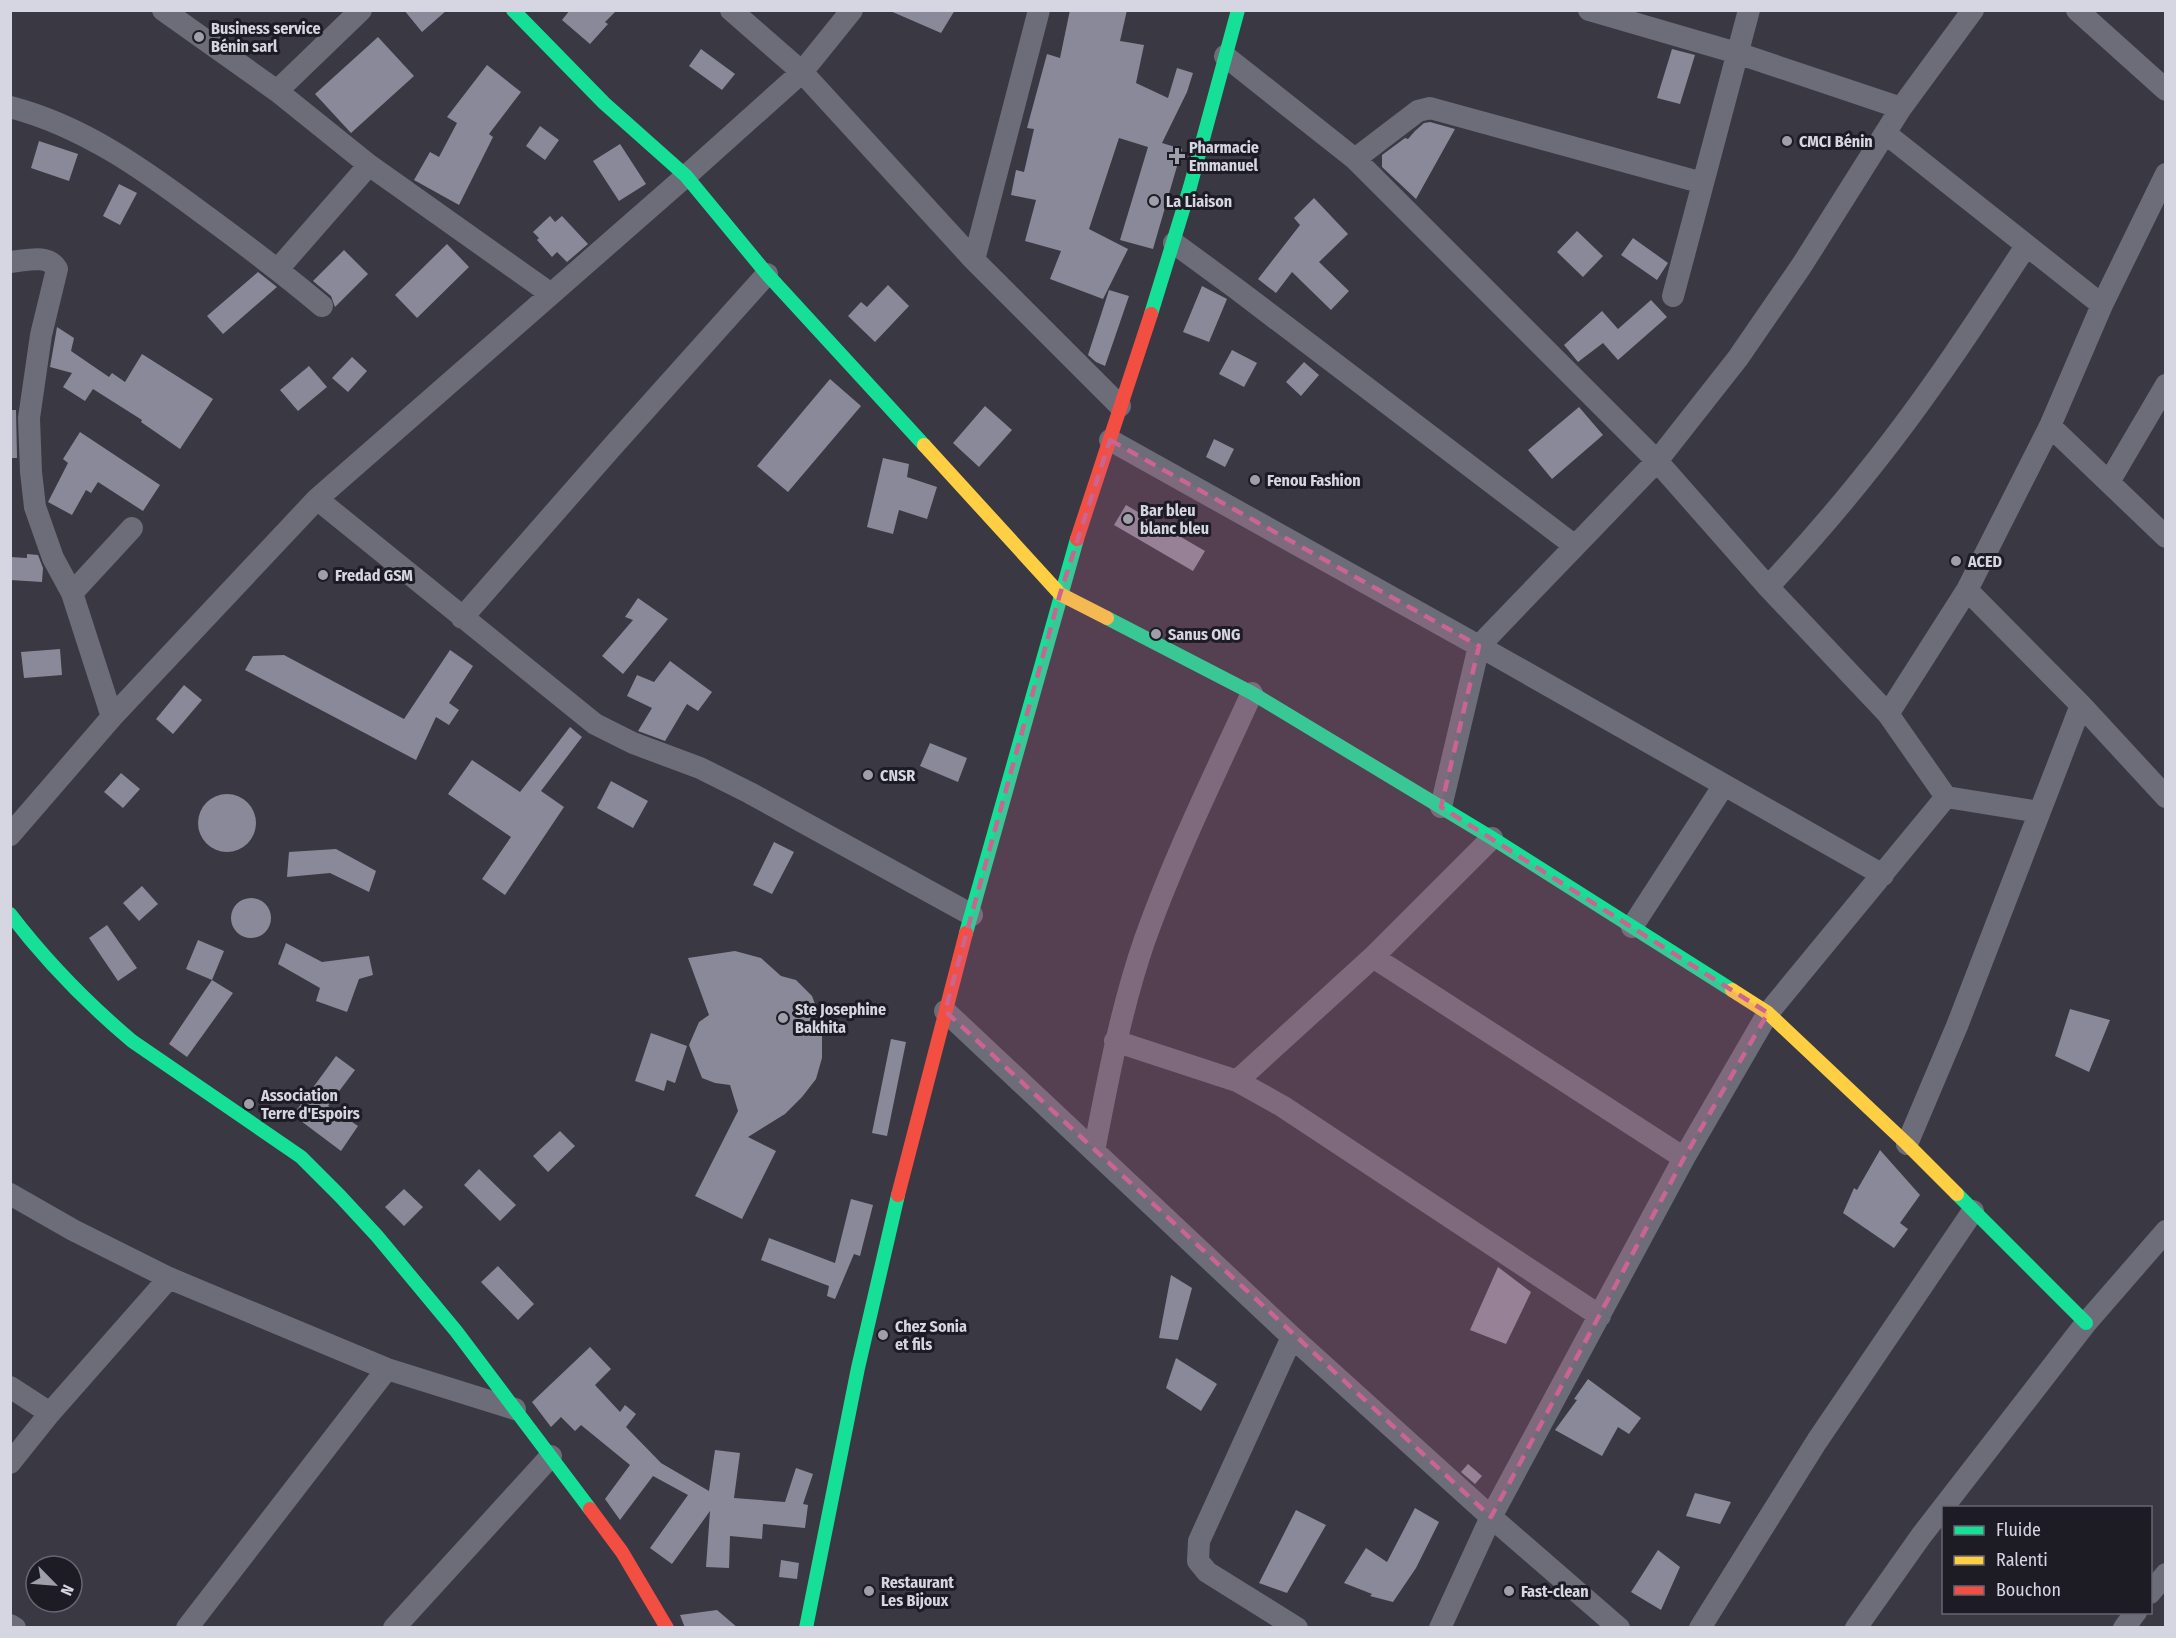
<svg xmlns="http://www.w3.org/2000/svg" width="2176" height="1638" font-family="'Fira Sans Condensed',sans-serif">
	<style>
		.building { fill: #8a8999 }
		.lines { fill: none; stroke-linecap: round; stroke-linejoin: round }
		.street { stroke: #6d6c79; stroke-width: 22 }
		.fast { stroke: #16e098; stroke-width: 14 }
		.slow { stroke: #ffcf43; stroke-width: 14 }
		.jam { stroke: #f24e42; stroke-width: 14 }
		.marked { fill: #ca6491; fill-opacity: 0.2; stroke: #ca6491; stroke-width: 4.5; stroke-dasharray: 12 8; stroke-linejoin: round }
		.poi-dot { fill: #9f9faa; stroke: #1d1c25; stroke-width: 2 }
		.labels { text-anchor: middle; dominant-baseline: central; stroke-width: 6; stroke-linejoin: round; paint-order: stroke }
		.poi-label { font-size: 16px; font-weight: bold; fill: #d6d6e2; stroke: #1d1c25; text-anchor: start }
	</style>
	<rect width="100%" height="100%" fill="#393843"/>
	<!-- building -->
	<path class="building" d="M404,10H447L422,32Z
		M570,10H617L605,22L608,24L590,44L562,20Z
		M888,10H955L941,33Z
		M1070,10H1127L1120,41L1144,45L1136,83L1168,98L1177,68L1193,73L1187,92L1162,143L1182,149L1153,249L1120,240L1148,147L1119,138L1089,229L1128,249L1103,299L1050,279L1061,251L1025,241L1036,200L1011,195L1016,170L1024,172L1034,129L1027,128L1047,54L1060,58Z
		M378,37L414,76L351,133L315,94Z
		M701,49L735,74L722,90L689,66Z
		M1672,49L1695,55L1680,104L1657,98Z
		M487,65L521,92L489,134L493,137L459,205L414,180L430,152L439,157L457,123L447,117Z
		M1430,122L1455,129L1416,199L1382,167V155L1405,138L1408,139L1415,131L1424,123Z
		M540,126L559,140L545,160L526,146Z
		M39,141L78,154L69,181L31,168Z
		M620,144L646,184L619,201L593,161Z
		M119,184L137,193L120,225L103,216Z
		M1314,198L1348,234L1319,262L1349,291L1331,310L1292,272L1276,293L1258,279L1300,225L1294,218Z
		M550,216L555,222L562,216L588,244L567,262L557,252L552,257L537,240L539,238L533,232Z
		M1577,231L1603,256L1583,277L1557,252Z
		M1633,238L1668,263L1657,280L1621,255Z
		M447,244L469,267L417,318L395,295Z
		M344,250L368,274L335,307L331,296L313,281Z
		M258,272L277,287L223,334L207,316Z
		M888,285L909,306L875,342L848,316L861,302L867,307Z
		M1202,286L1227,299L1209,342L1183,332Z
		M1109,290L1129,296L1105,366L1096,362L1088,355Z
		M1651,300L1667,317L1618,360L1603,343L1578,362L1564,345L1602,311L1618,329Z
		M57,327L74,338L71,351L109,377L112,373L125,382L142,354L213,399L180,449L141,422L142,420L93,389L85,401L63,387L72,373L50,367Z
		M1232,350L1257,363L1244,387L1219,374Z
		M352,357L367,371L348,392L332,378Z
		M1304,362L1319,375L1301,396L1286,382Z
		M309,366L327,387L298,411L280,390Z
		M830,379L861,406L788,492L757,466Z
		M985,406L1012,430L979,467L953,443Z
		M1579,407L1603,435L1552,479L1528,450Z
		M10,410H16L17,458H10Z
		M80,432L160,485L143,511L98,482L91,493L86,490L72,515L48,502L68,463L63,459Z
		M1214,439L1234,449L1225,467L1206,457Z
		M883,458L909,464L907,477L937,487L927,519L899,510L893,534L867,527Z
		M1126,505L1205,551L1193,571L1114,525Z
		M27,554L38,555L43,568L42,582L10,580V557L27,558Z
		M638,598L668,619L623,674L602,656L633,620L625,617Z
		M60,649L62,675L24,678L21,652Z
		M450,650L473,666L449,703L459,710L449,725L436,717L416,760L245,670L253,656L284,655L404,719Z
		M670,661L712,692L698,711L687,704L665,741L638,731L652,708L627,696L637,675L654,682Z
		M184,685L202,700L173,734L156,719Z
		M570,727L582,737L541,791L564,807L505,895L482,879L511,837L448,794L472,760L520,792Z
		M930,743L967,758L958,782L920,766Z
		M121,773L140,789L123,808L104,792Z
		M611,781L648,801L633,828L597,808Z
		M198 823a29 29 0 1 1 58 0a29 29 0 1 1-58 0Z
		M774,842L794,852L772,894L753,885Z
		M336,849L376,871L369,892L330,873L287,877L289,852Z
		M142,886L158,904L139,921L123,903Z
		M231 918a20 20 0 1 1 40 0a20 20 0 1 1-40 0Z
		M107,925L137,968L118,981L89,938Z
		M198,940L224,951L212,980L186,969Z
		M286,943L322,962L369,956L373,975L359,979L347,1012L316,1001L320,988L278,964Z
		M735,951L761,958L781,976L796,980L812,996L822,1022V1058L816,1079L802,1097L785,1114L748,1137L776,1151L742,1219L695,1196L738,1111L730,1085L715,1083L702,1078L689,1045L699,1022L709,1015L688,958Z
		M212,980L233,993L187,1057L169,1044Z
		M2070,1009L2110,1020L2089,1072L2055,1056Z
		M651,1033L687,1046L675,1083L667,1080L664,1091L635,1081Z
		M891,1039L906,1042L887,1136L872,1133Z
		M336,1056L355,1070L328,1106L358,1126L341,1151L293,1115Z
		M560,1131L575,1146L548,1172L533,1156Z
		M1880,1150L1920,1195L1900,1223L1908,1229L1894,1248L1843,1213L1854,1188L1857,1190Z
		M479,1169L516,1205L500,1221L464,1185Z
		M404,1189L423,1207L404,1226L385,1207Z
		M851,1199L873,1205L860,1256L854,1254L835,1299L827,1296L829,1286L761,1260L769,1238L835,1263Z
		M498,1266L534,1304L518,1320L481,1282Z
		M1498,1267L1531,1292L1506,1344L1470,1330Z
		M1171,1275L1192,1288L1178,1340L1159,1338Z
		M590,1347L611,1369L595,1385L620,1412L625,1405L636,1414L626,1427L661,1463L709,1491L715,1450L740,1453L734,1498L785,1502L796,1468L813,1474L803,1504L808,1505L805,1528L763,1524L762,1539L730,1536L729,1568L706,1567L710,1511L672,1564L650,1548L688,1495L653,1476L620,1520L605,1499L630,1465L581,1425L575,1431L561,1417L551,1427L532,1402Z
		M1176,1358L1217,1384L1201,1411L1166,1388Z
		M1588,1379L1641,1418L1629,1434L1618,1427L1602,1456L1555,1430L1577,1400L1574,1399Z
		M1468,1464L1482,1476L1475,1484L1461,1472Z
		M1695,1493L1731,1502L1720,1524L1686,1516Z
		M1415,1508L1439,1522L1416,1568L1393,1602L1370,1596L1372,1594L1344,1583L1366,1548L1387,1562Z
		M1296,1510L1326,1525L1287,1593L1259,1583Z
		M1658,1550L1680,1567L1661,1610L1631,1592Z
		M781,1560L799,1563L797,1579L779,1577Z
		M717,1610L738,1628H685L680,1615Z"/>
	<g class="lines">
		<!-- street -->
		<path class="street" d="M163,10L277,91L369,165L551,294
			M731,10L802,72L974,260L1120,406
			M1589,10L1737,53L1901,108
			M2077,10L2166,90
			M1225,56L1355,159L1657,461L1768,587L1888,714L1946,797
			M277,91L361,10
			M10,107C83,126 143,169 202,213C243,243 283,273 322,306
			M1885,133L2102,305
			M1355,159L1418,111L1430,108L1703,183
			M1174,243L1238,290L1575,546
			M974,260L1039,10
			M10,262C25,261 48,253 57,269L41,335L29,418L31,472L35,507L53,558L72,593L112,717
			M278,269L369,165
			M1673,296L1749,10
			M2050,426L2166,537
			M1110,440L1479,646L1883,875
			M2109,482L2166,385
			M317,499L595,724L633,743L700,768L750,793L972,915
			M1768,587C1804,548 1839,508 1872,466C1928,396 1977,321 2026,246
			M1967,590L2081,705L2166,797
			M72,593L132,528
			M462,618L612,447L767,274
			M1888,714L1967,590L2050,426L2102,305L2166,174
			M1441,807L1479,646L1657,461L1738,358L1802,265L1901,108L1973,10
			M10,835L112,717L317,499L686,176L802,72L852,10
			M1632,927L1724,785
			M1373,957L1684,1158
			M945,1011L1292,1337L1491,1517L1619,1628
			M1115,1041L1237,1081L1282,1106L1600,1316
			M1237,1081L1373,957L1492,838
			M1907,1144L1957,1026L2081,705
			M1094,1151C1108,1079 1121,1008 1145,939C1175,855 1215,774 1252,693
			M10,1194L73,1230L169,1278L387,1369L515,1409
			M1292,1337L1199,1541L1198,1561L1207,1572L1297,1628
			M10,1387L50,1413
			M10,1463L50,1413L169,1278
			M2150,1593L2166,1574
			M10,1625L15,1628
			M187,1628L387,1369
			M394,1628L551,1456
			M1440,1628L1491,1517L1684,1158L1768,1013L1946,797L2039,812
			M1700,1628L1817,1441L1973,1211
			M1856,1628L1921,1536L2086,1323L2166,1231
			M2124,1628L2136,1612"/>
		<!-- fast -->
		<path class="fast" d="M513,10L604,103L686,176L767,274L924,445
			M1151,314L1190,187L1238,10
			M1107,618L1252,693L1492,838L1732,990
			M10,914C46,961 87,1003 132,1041L301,1157L340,1196L377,1236L456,1331L590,1509
			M966,933L1077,539
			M1957,1194L2086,1323
			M806,1628L858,1368L898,1195"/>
		<!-- slow -->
		<path class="slow" d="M924,445L1060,594L1107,618
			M1732,990L1768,1013L1907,1144L1957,1194"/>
		<!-- jam -->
		<path class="jam" d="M1077,539L1151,314
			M898,1195L966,933
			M590,1509L622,1552L667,1628"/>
	</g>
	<!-- marked area -->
	<path class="marked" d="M1110,440L1479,646L1441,807L1768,1013L1684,1158L1491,1517L945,1011L1060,594Z"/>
	<!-- markers -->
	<g class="poi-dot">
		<circle cx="199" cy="37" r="6"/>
		<circle cx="1787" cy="141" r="6"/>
		<path d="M1174 147h6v6h6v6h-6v6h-6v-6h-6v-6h6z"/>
		<circle cx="1154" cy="201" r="6"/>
		<circle cx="1255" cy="480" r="6"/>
		<circle cx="1128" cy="519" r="6"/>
		<circle cx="1956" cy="561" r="6"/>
		<circle cx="323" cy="575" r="6"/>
		<circle cx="1156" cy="634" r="6"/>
		<circle cx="868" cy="775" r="6"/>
		<circle cx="783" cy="1018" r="6"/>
		<circle cx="249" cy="1104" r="6"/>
		<circle cx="883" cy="1335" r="6"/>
		<circle cx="869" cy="1591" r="6"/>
		<circle cx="1509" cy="1591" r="6"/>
	</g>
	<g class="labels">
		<!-- poi labels -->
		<g class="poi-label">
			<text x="211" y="28">Business service<tspan x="211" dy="18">Bénin sarl</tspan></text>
			<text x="1799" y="141">CMCI Bénin</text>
			<text x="1189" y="147">Pharmacie<tspan x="1189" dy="18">Emmanuel</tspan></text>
			<text x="1166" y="201">La Liaison</text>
			<text x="1267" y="480">Fenou Fashion</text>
			<text x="1140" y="510">Bar bleu<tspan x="1140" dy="18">blanc bleu</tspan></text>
			<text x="1968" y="561">ACED</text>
			<text x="335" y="575">Fredad GSM</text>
			<text x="1168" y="634">Sanus ONG</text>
			<text x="880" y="775">CNSR</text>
			<text x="795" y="1009">Ste Josephine<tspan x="795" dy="18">Bakhita</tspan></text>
			<text x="261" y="1095">Association<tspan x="261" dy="18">Terre d'Espoirs</tspan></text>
			<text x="895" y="1326">Chez Sonia<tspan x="895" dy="18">et fils</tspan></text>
			<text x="881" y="1582">Restaurant<tspan x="881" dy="18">Les Bijoux</tspan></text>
			<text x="1521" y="1591">Fast-clean</text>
		</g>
	</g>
	<!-- border -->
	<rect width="2176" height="1638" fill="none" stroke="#d6d6e2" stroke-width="24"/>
	<!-- legend -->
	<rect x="1942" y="1506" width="210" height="108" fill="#1d1c25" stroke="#676671" stroke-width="1.5"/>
	<rect x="1954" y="1526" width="30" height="9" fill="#16e098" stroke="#676671" stroke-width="1.5"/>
	<text x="1996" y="1536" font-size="18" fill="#d6d6e2">Fluide</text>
	<rect x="1954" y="1556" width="30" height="9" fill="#ffcf43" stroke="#676671" stroke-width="1.5"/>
	<text x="1996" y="1566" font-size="18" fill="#d6d6e2">Ralenti</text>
	<rect x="1954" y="1586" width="30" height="9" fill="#f24e42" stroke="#676671" stroke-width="1.5"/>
	<text x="1996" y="1596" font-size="18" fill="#d6d6e2">Bouchon</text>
	<!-- north arrow -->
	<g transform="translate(54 1584) rotate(115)"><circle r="28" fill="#1d1c25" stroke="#676671" stroke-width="1.5"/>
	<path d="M0-4.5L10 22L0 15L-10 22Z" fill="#9f9faa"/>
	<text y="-9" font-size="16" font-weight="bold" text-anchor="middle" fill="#d6d6e2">N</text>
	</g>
</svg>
